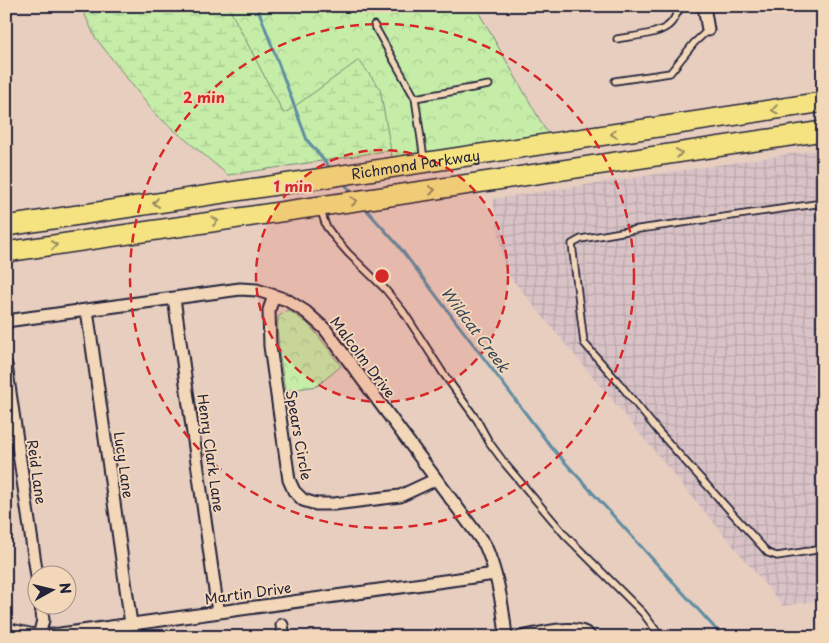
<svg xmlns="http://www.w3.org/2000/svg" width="829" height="643" font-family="'Playpen Sans',sans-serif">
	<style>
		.industrial { fill: url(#industrial-grid) }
		.wetland { fill: url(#wetland-marsh); stroke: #748872 }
		.park { fill: url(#park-crowns); stroke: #748872 }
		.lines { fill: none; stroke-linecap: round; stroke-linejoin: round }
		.stream { stroke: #5f8da2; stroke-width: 3 }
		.service-casing { stroke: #22223b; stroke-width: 9 }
		.minor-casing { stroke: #22223b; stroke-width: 15 }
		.trunk-casing { stroke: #22223b; stroke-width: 22 }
		.service { stroke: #f3d7b9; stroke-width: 5.5 }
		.minor { stroke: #f3d7b9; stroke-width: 11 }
		.trunk { stroke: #f5e382; stroke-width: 19 }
		.oneway { stroke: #968c62 }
		.ring { fill: none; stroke: #d62828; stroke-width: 2.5; stroke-dasharray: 9 6 }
		.labels { text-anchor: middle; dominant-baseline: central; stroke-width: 4; stroke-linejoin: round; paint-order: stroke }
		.street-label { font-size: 14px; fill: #22223b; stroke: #f3d7b9 }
		.water-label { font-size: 15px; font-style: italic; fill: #36465d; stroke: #f3d7b9 }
		.centre { fill: #d62828; stroke: #f3d7b9; stroke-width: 2.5 }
		.ring-label { font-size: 15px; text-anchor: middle; font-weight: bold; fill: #d62828; stroke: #f3d7b9; stroke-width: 4; stroke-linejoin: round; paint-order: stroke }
	</style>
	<defs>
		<pattern id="industrial-grid" width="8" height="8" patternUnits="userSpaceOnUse" patternTransform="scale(1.25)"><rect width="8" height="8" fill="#d9c3c6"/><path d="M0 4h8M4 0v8" fill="none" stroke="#baa7ab"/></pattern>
		<pattern id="wetland-marsh" width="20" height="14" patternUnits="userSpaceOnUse" patternTransform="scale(1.25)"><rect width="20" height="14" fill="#c5eda8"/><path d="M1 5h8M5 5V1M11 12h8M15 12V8" fill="none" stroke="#a9cb92"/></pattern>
		<pattern id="park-crowns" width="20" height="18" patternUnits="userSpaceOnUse" patternTransform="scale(1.25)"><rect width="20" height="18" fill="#c5eda8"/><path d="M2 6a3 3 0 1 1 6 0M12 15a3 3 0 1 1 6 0" fill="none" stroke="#a9cb92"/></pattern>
	</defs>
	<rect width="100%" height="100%" fill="#e7cebf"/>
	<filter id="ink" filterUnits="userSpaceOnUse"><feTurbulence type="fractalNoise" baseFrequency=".02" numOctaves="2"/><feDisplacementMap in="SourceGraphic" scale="10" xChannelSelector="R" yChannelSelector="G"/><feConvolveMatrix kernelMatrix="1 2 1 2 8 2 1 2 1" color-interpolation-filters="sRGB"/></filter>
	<g filter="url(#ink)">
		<!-- industrial -->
		<path class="industrial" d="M823,149V600L783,606L505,271L493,199Z"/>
		<!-- wetland -->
		<path class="wetland" d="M81,6H409L470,137L361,155L228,175L155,114L95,37Z"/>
		<!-- park -->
		<path class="park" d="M228,6H475L553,143L394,168L380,89L359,60L284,114Z
			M288,310L307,323L317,334L341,366L317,386L285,391C282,367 276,342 278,317Z"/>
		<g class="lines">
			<!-- stream -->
			<path class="stream" d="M257,6L307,140L331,169
				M342,181L354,195
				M363,206L397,244L552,448L723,637"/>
			<!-- service casing -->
			<g class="service-casing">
				<path id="service" d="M374,25L415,98L424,159
					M617,39C632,36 661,35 671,23C675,18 677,12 682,6
					M615,81L670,73L694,43L708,30
					M415,98L489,85
					M823,203L639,229L581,239L572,244L584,343L619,383L658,431L768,553L777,556L823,549
					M320,208L326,226L334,237L348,253L385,289L403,311L443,373L477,420L489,442L506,465L565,535L643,613L661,637"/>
			</g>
			<!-- minor casing -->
			<g class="minor-casing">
				<path id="minor" d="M704,6L708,30
					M274,296L269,310L270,346L289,480L294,491L303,500L316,504H334L400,496L428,483L435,479
					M174,298L218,612
					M87,310L131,624
					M6,321L240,289L257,290L287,300L306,312L325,329L485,545C498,574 503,605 506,637
					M6,365L38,583
					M282,625L284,637
					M6,629L39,636L60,634L495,574
					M39,636L43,620L41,606
					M521,637C537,634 579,622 590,637"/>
			</g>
			<!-- trunk casing -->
			<g class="trunk-casing">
				<g id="trunk">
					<path id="s1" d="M6,226L823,102"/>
					<path d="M6,252L383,197L823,131"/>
				</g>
			</g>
			<!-- service -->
			<use href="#service" class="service"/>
			<!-- minor -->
			<use href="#minor" class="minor"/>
			<!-- trunk -->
			<use href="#trunk" class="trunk"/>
		</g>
		<!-- one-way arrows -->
		<defs><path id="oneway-chevron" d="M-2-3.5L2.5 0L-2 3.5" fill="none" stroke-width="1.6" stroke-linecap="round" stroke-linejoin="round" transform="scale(1.25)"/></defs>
		<g class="oneway">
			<use href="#oneway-chevron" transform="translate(775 110) rotate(171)"/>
			<use href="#oneway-chevron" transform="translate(614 134) rotate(171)"/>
			<use href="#oneway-chevron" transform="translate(679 153) rotate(-9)"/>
			<use href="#oneway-chevron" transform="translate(432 190) rotate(-9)"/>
			<use href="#oneway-chevron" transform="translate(354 201) rotate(-8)"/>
			<use href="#oneway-chevron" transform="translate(156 203) rotate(172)"/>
			<use href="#oneway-chevron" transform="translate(215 221) rotate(-8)"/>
			<use href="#oneway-chevron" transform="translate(54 245) rotate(-8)"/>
		</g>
	</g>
	<!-- distance rings -->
	<circle cx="382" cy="276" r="126" fill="#d62828" fill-opacity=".12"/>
	<g class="ring">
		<circle cx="382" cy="276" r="126"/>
		<circle cx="382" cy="276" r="252"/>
	</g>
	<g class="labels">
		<!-- street labels -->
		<g class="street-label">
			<text stroke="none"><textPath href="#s1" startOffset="414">Richmond Parkway</textPath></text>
			<text transform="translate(363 357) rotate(53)">Malcolm Drive</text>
			<text transform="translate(299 435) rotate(80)">Spears Circle</text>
			<text transform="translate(211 453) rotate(82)">Henry Clark Lane</text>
			<text transform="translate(124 465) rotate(82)">Lucy Lane</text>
			<text transform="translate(37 472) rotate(82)">Reid Lane</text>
			<text transform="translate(248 593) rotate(-8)">Martin Drive</text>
		</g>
		<!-- water labels -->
		<g class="water-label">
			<text transform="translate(476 329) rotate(53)">Wildcat Creek</text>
		</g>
	</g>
	<circle cx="382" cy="276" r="8" class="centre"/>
	<g class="ring-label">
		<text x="204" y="103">2 min</text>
		<text x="293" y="192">1 min</text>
	</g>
	<!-- margin -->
	<rect width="829" height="643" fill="none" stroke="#f3d7b9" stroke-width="25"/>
	<rect x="12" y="12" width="804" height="618" fill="none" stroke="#22223b" stroke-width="2" filter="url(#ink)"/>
	<!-- north arrow -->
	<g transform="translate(52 590) rotate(82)"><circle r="24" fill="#f3d7b9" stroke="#9f8f87"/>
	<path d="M0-4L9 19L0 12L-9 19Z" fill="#22223b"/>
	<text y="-8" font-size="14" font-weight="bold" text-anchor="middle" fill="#22223b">N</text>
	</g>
</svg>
